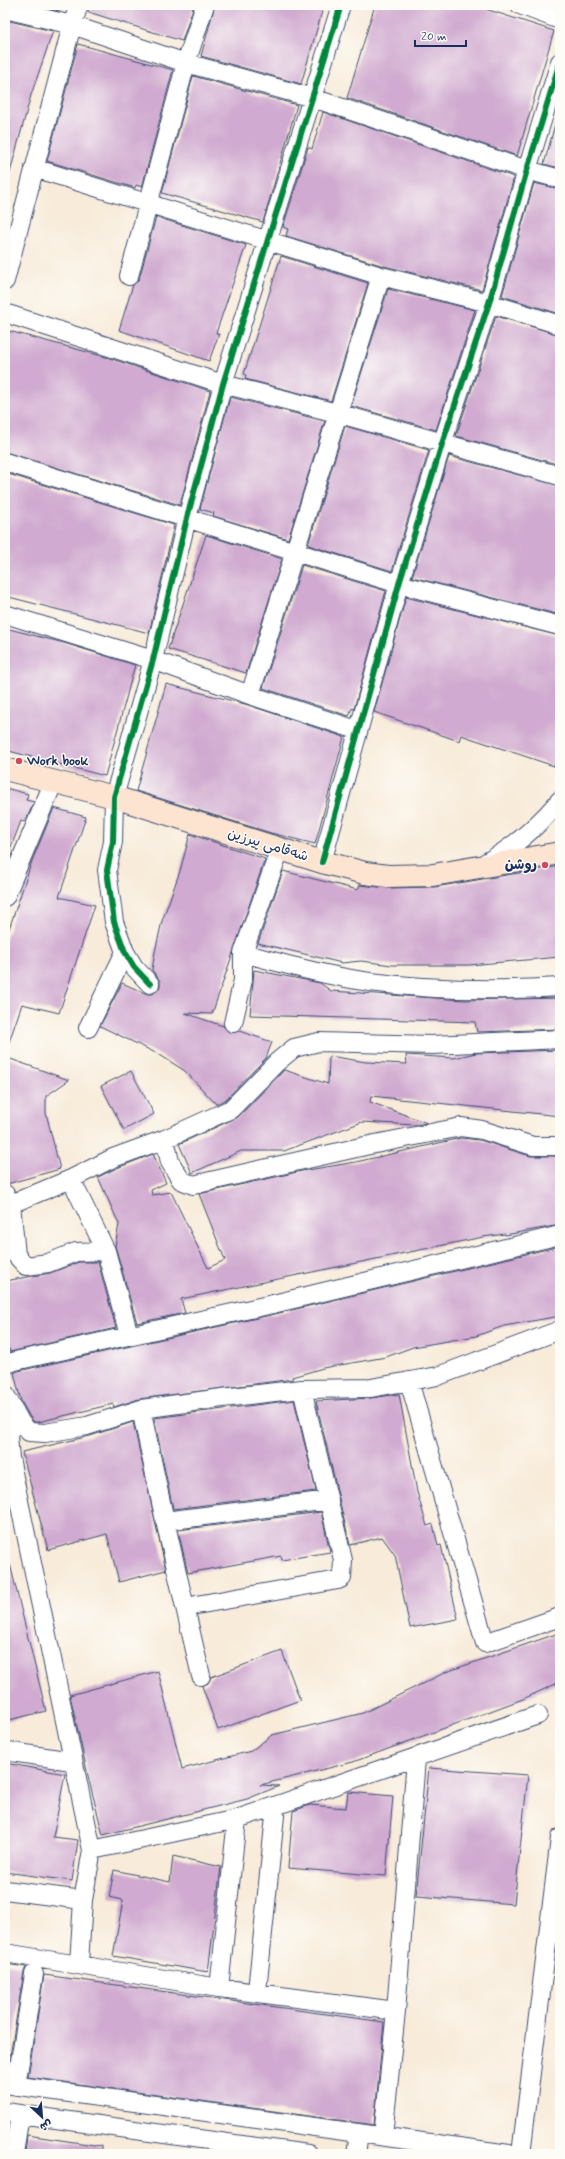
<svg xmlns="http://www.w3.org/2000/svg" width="565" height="2159" font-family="Mynerve,'Playpen Sans Arabic',sans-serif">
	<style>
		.building { fill: #d0aad0 }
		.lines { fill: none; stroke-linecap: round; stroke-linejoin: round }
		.street-casing { stroke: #3c4b70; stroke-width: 20 }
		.secondary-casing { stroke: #3c4b70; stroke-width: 24 }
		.street { stroke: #fff; stroke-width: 18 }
		.secondary { stroke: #fde4d1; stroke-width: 22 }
		.cycleway-casing { stroke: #fdfcf7; stroke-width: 8 }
		.cycleway { stroke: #00873e; stroke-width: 6 }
		.poi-dot { fill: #d1495b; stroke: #fdfcf7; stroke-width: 1.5 }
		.labels { text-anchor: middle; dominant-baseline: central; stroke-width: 3; stroke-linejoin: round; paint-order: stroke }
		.poi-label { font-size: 14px; font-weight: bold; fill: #1b2f5e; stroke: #fdfcf7; text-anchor: start }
		.street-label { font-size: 14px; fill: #1b2f5e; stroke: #fdfcf7 }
	</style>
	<rect width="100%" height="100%" fill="#fdfcf7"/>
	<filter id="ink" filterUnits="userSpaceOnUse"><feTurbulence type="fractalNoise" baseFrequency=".025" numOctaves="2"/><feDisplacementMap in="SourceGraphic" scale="8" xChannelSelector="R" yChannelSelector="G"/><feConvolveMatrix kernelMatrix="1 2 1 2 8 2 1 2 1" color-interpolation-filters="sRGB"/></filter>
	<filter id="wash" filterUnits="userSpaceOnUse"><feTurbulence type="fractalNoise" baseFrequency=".012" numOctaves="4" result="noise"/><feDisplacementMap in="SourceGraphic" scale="16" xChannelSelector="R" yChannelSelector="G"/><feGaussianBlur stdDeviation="0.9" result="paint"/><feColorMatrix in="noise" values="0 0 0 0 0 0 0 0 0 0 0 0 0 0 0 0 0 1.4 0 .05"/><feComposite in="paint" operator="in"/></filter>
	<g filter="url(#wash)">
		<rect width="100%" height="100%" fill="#f8ebd9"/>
		<g id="blocks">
			<!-- building -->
			<path class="building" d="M33,5H61L59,11Z
				M89,5H194L182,41L88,12Z
				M215,5H324L301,84L201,56Z
				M375,5H473L554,31L517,156L347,98Z
				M5,20L53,31L31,95L9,176L5,175Z
				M78,44L173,70L142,187L136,185L135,188L47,161Z
				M193,76L297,105L263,222L162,193Z
				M323,112L514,177L482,290L384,266L286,236L288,229L283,227L308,147L312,149Z
				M556,121L560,122V168L544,164Z
				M534,183L560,189V314L502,296Z
				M156,217L246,245L216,333L219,334L209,361L119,330L133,285L139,279Z
				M281,256L368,283L331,401L245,379L246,375L244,374Z
				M388,289L475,310L436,430L351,406Z
				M496,316L560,335V465L456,436Z
				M5,330L106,357L210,391L180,505L5,452Z
				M230,397L325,421L288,539L213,516L214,513L200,509Z
				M345,426L429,450L392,571L308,545Z
				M449,456L560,486V615L412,577Z
				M5,473L174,525L149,633L5,596Z
				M206,535L282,559L246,673L168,649Z
				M302,565L386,591L354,709L352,708L349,716L263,688Z
				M406,597L560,636V768L461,735L459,741L374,712Z
				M5,628L64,643L135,665L105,776L5,750Z
				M166,684L245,704L344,737L315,844L271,833L136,791Z
				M5,788L28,794L26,800L34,802L25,822L21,821L6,860Z
				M54,808L86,817L59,897L95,905L59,1013L22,1004L7,1048L5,1047V941L32,861Z
				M190,834L265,859L212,1014L185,1013L223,1026L230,1033L239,1031L272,1042L266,1058L225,1100L216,1104L185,1071L160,1055L100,1026L122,983L147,994H153L160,987V981L152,970L155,952L162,921L180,871Z
				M560,866V957L469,965H392L361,961L342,963L258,943L283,871L358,890L360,885L388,888L435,887Z
				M254,970L320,983L331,991L464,1000L560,998V1029L477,1032L475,1022L250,1015Z
				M560,1050V1116L371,1096L370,1102L427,1123L415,1125L362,1122L284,1151H241L192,1173L179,1144L238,1117L284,1070L328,1084L329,1056L366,1062L407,1064L406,1055L454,1058L476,1053Z
				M5,1057L69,1080L46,1096V1113L60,1169L7,1184H5Z
				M131,1071L154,1114L124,1130L101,1086Z
				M461,1138L480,1140L530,1156H560V1225L505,1235V1234L483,1237L181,1299L185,1313L137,1323L115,1246L119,1224L98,1177L117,1168L153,1154L166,1183L151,1190L152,1195L171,1192L208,1268L225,1260L199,1194L302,1171L356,1162Z
				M560,1246V1316L504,1326L476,1336L413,1347L386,1357L323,1368L292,1377L293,1379L139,1399L114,1407L113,1404L38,1422H34L30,1417L21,1401L14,1373L18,1371L275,1314Z
				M98,1262L116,1328L10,1352L9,1349H5V1281L50,1273L79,1262Z
				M399,1394L417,1492L427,1526L433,1524L438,1546L441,1545L458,1619L410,1628L395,1555L382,1537L350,1545L316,1401L371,1398Z
				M294,1400L316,1491L173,1509L154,1418Z
				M133,1422L166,1570L119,1582L107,1534L48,1550L22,1452L90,1436Z
				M321,1512L330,1552L282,1560L281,1556L188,1573L178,1530Z
				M10,1564L46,1711L5,1721V1565Z
				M559,1633L560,1682L523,1699L353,1762L260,1785L279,1786L247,1799L103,1835L89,1780L70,1695L158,1671L182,1769L251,1751L272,1735L363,1713L446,1672Z
				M282,1651L300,1700L218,1730L202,1686L208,1683L211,1677Z
				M5,1763L65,1774L53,1837L78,1840L72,1881L5,1872Z
				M429,1768L528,1775L514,1904L416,1896Z
				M348,1792L393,1796L386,1876L288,1868L293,1811L310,1805L346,1808Z
				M173,1856L221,1867L208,1972L113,1956L123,1900L109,1897L114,1870L170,1882Z
				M5,1964L26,1967L24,1972L7,2074H5Z
				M44,1975L384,2022L374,2125L28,2077Z
				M27,2135L101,2146V2154H25Z"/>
		</g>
	</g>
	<g filter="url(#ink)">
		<use href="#blocks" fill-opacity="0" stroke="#3c4b70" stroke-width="1"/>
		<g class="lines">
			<!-- street casing -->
			<g class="street-casing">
				<path id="street" d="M520,5L560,20
					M5,9L72,25L186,63L313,98L527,170L560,179
					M34,168L381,276L489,303L560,325
					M129,276L186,63L205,5
					M5,281L72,25L79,5
					M5,313L223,384L337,413L560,476
					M5,462L399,584L560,626
					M5,614L153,660L250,695L357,730
					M250,695L381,276
					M322,862L399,584L442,444L489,303L527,170L560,62
					M485,863C515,847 538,826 560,800
					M5,897L54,781
					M243,953C284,964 327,976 370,982C432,990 497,991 560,987
					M150,984L134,967L125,952L114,922L107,870L113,842L114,797L153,660L187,518L223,384L341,5
					M233,1023L243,980V953L280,849
					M88,1028L125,952
					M165,1139L170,1162L181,1180L193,1185L365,1146L461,1127L482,1130L533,1146H560
					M71,1179L106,1251L129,1335
					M5,1194L11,1204L16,1255L26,1266L48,1263L76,1252L106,1251
					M11,1204L71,1179L113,1158L165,1139L231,1109L277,1062L294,1048L319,1042L432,1045L560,1039
					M5,1365L15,1361L273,1304L560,1235
					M409,1381L485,1643L560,1617
					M5,1394L21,1423L29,1432L45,1433L87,1426L141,1409L222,1398L302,1389L371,1388L438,1376L560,1330
					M141,1409L165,1521L201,1676
					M14,1411L8,1437L10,1458L92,1850L83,1900L79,1964
					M165,1521L329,1500
					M185,1607L338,1580L342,1578L343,1560L302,1389
					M5,1751L72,1761
					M92,1850L237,1819L538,1715
					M5,1890L83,1900
					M5,1953L219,1988L396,2011
					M219,1988L237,1819
					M257,1991L276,1806
					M5,2084L509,2154
					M16,2086L34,1974
					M5,2112L308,2154
					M383,2136L396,2011L416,1759
					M14,2154L20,2114
					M356,2154L359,2133
					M521,2154L560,1838"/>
			</g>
			<!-- secondary casing -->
			<g class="secondary-casing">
				<path id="secondary" d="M5,769L114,797L322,862L365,873L388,876L433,875L560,853"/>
			</g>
			<!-- street -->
			<use href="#street" class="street"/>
			<!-- secondary -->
			<use href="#secondary" class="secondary"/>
			<!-- cycleway casing -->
			<g class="cycleway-casing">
				<path id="cycleway" d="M322,862L399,584L442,444L489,303L527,170L560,62
					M150,984L134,967L125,952L114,922L107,870L113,842L114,797L153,660L187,518L223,384L341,5"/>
			</g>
			<!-- cycleway -->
			<use href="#cycleway" class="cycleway"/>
		</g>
	</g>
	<!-- markers -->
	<g class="poi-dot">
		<circle cx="19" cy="761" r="4"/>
		<circle cx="545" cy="865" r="4"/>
	</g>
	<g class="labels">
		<!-- poi labels -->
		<g class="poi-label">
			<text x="27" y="761">Work book</text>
			<text x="537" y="865" text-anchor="end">روشن</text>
		</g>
		<!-- street labels -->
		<g class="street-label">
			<text transform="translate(268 845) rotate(17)">شەقامی پیرزین</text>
		</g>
	</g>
	<!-- margin -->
	<rect width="565" height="2159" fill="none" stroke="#fdfcf7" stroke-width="20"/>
	<!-- north arrow -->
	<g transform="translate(42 2117) rotate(154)" stroke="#fdfcf7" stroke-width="3" paint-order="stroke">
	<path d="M0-3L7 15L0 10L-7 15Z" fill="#1b2f5e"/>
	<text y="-6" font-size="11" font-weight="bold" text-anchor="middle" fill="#1b2f5e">ش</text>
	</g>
	<!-- scale -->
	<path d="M415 40v6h51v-6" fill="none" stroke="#1b2f5e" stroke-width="2"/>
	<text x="421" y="40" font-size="12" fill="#1b2f5e" stroke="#fdfcf7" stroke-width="3" paint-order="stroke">20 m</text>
</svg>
